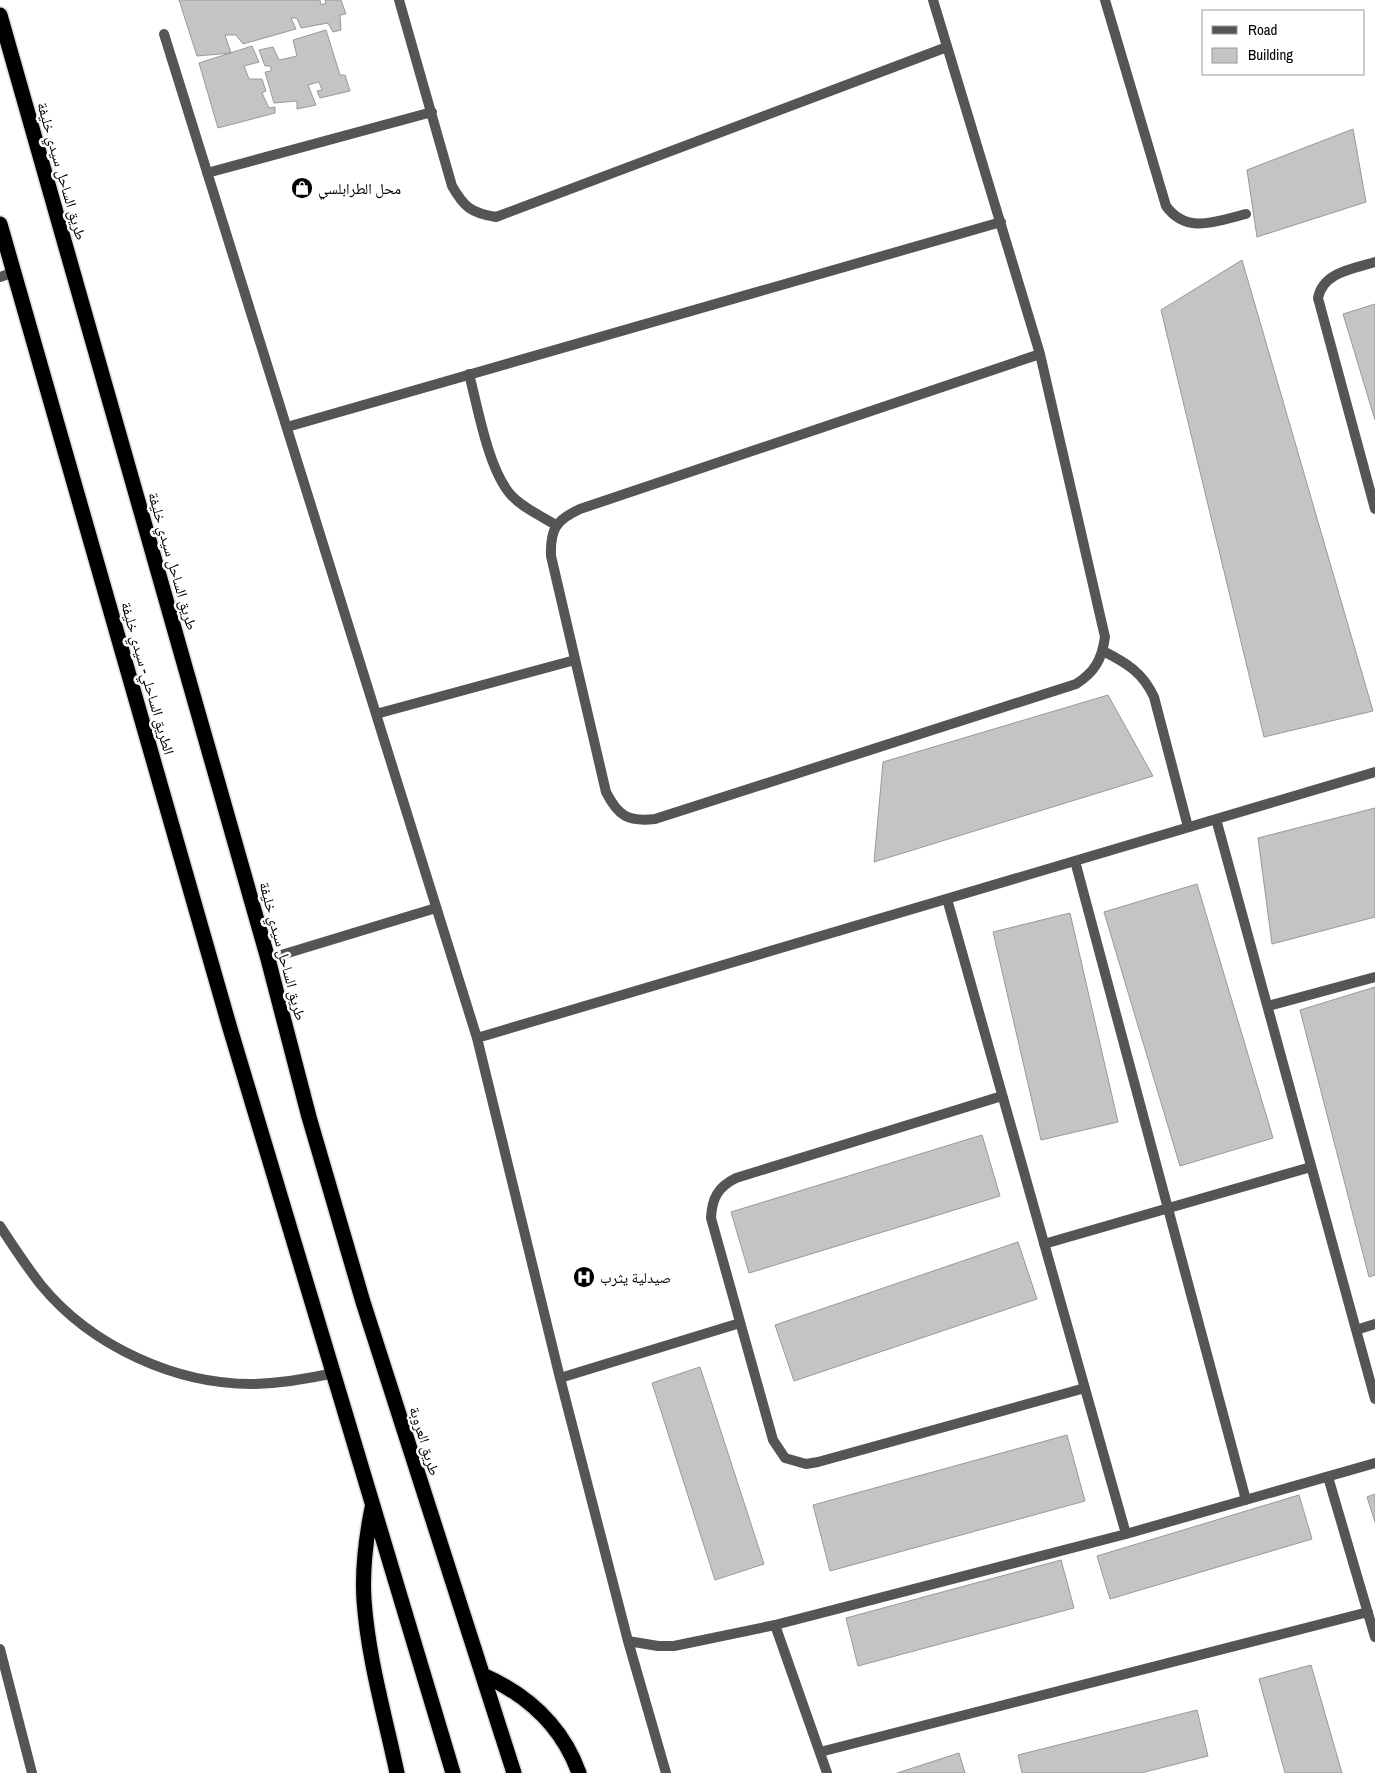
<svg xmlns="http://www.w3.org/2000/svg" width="1375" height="1773" font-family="'Archivo Narrow','Noto Naskh Arabic',sans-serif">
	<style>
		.building { fill: #c4c4c4; stroke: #999 }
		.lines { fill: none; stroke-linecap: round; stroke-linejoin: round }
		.highway-casing { stroke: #dbdbdb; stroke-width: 18 }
		.lane { stroke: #555; stroke-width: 10 }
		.street { stroke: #555; stroke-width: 10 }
		.highway { stroke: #000; stroke-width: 15 }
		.labels { text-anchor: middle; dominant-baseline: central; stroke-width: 5; stroke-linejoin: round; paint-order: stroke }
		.street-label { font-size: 15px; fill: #000; stroke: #fff }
		.poi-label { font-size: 15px; fill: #000; stroke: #fff; text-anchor: start }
	</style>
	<rect width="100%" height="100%" fill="#fff"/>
	<!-- building -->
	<path class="building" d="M179,0H320L321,5L326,3L325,0H341L346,14L340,15L341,30L333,32L328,23L301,28L297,18H291L296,29L243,44L236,35H225L231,53L197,56Z
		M326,30L340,75H345L350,91L320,98L317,91L322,90L319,82L308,85L316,105L297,109V101L274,103L265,72L271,71V66H265L259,50L273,47L279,60L297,56L293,40Z
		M252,46L259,62L244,66L249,79H262L266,91L262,93L269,108L275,107V113L218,128L199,63Z
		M1353,129L1366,202L1257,237L1247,170Z
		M1242,260L1373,711L1264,737L1161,310Z
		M1375,304V420L1343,314Z
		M1108,695L1153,776L874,862L883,762Z
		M1375,808V917L1272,944L1258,838Z
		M1197,884L1273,1138L1180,1166L1104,912Z
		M1070,913L1118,1122L1041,1140L993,932Z
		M1375,987V1275L1369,1277L1300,1010Z
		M982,1135L1000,1196L749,1273L731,1212Z
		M1018,1242L1037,1299L794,1381L775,1325Z
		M700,1367L764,1564L715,1580L652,1383Z
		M1067,1435L1085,1501L830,1571L813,1505Z
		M1375,1494V1522L1367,1497Z
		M1299,1495L1312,1539L1110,1599L1097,1556Z
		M1061,1560L1074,1608L858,1666L846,1618Z
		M1311,1665L1342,1773H1285L1259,1679Z
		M1197,1710L1208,1756L1141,1773H1022L1018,1755Z
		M959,1753L965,1773H897Z"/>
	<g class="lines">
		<!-- highway casing -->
		<g class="highway-casing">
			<path id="highway" d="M0,15L268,959L309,1117L363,1302L514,1773
				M0,224L229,1025L453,1773
				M372,1508C366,1538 362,1569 364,1600C368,1658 385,1716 397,1773
				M483,1675C528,1695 562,1726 579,1773"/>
		</g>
		<!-- lane -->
		<path class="lane" d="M0,277L14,272
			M469,374C478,408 488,469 511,495C523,508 541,516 556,525
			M1103,651C1127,663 1143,673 1154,697L1188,827
			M0,1226C13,1246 26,1266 41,1285C91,1346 176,1385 255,1384C282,1383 307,1379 334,1373
			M0,1649L32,1773"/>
		<!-- street -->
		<path class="street" d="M399,0L452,186C464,207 471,213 496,217L947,47
			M933,0L1040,354L1105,637C1102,659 1095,672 1076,684L655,819C628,822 618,816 606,792L551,556C550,529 556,520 580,509L1040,354
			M1105,0L1166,206C1187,235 1217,221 1246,214
			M164,34L477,1038L560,1378L628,1641L666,1773
			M207,173L432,112
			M1375,262C1353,269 1323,272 1318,298L1375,509
			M287,427L1001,222
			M376,714L575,660
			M1216,819L1375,1399
			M1075,861L1246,1500
			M947,899L1126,1534
			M268,959L436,908
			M1268,1006L1375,977
			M477,1038L1375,772
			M1002,1096L736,1178C718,1187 712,1198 711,1218L773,1440L785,1458L806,1464L818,1462L1085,1388
			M1044,1244L1311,1167
			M1356,1330L1375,1324
			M560,1378L740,1323
			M1328,1477L1375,1637
			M775,1625L827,1773
			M628,1641L658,1646H674L775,1625L1126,1534L1375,1463
			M820,1752L1368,1612"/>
		<!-- highway -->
		<use href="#highway" class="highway"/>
	</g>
	<!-- icons -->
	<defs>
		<g id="shop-disc" transform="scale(1.125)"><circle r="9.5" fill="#000" stroke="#fff"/><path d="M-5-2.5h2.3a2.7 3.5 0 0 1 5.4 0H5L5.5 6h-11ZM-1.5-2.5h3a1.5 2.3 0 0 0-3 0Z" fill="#fff"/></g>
		<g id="hospital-disc" transform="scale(1.125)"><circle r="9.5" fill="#000" stroke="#fff"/><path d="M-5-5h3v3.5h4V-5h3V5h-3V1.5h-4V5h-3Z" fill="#fff"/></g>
	</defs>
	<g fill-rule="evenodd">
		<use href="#shop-disc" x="302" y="188"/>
		<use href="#hospital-disc" x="584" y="1277"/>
	</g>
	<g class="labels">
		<!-- street labels -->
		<g class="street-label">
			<text transform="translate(62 171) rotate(74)">طريق الساحل سيدي خليفة</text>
			<text transform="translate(173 561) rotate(74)">طريق الساحل سيدي خليفة</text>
			<text transform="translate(148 678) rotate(74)">الطريق الساحلي- سيدي خليفة</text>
			<text transform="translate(283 951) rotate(75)">طريق الساحل سيدي خليفة</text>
			<text transform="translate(425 1441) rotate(73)">طريق العروبة</text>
		</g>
		<!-- poi labels -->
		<g class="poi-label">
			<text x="318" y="188">محل الطرابلسي</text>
			<text x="600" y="1277">صيدلية يثرب</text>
		</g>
	</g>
	<!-- legend -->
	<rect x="1202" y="10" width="162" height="65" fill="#ffffff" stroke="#999999"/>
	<rect x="1212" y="26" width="25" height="8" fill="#555555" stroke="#999999"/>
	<text x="1248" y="35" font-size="15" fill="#000000">Road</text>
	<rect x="1212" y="48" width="25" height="15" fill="#c4c4c4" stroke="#999999"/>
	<text x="1248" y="60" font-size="15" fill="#000000">Building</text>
</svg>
